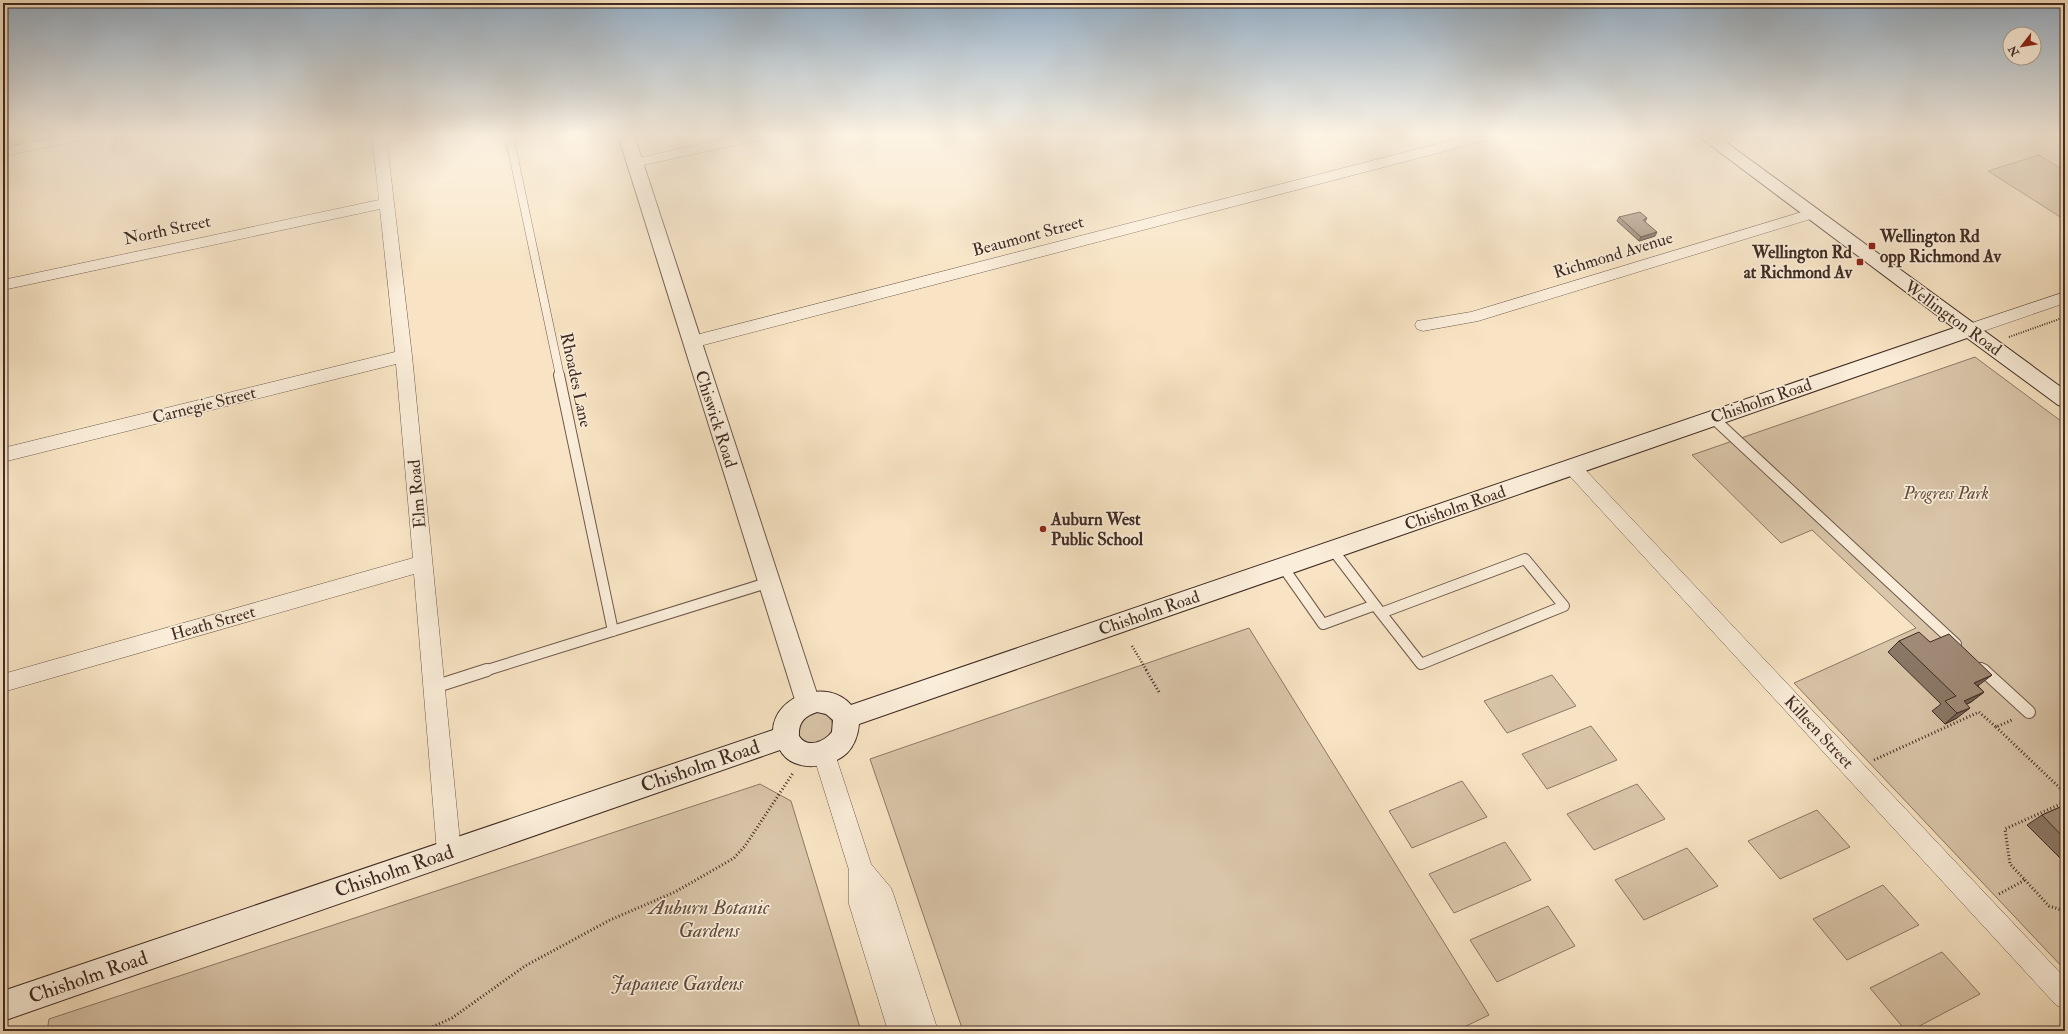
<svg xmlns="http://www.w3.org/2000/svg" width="2068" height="1034" font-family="'IM FELL Double Pica',serif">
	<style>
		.green { fill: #d9c5a9; stroke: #8c7866 }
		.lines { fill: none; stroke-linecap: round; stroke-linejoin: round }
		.service-far2-casing { stroke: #6e594b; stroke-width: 9 }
		.service-far1-casing { stroke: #6e594b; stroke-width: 12 }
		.service-casing { stroke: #6e594b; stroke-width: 14 }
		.minor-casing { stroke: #6e594b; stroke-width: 1 }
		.tertiary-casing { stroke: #6e594b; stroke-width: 2 }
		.secondary-casing { stroke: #402b23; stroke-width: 2 }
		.path-far2 { stroke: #402b23; stroke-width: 2; stroke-dasharray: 1 1.5; stroke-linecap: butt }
		.path-far1 { stroke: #402b23; stroke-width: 2.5; stroke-dasharray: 1 2; stroke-linecap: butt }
		.path { stroke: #402b23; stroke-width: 3; stroke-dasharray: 1 2.5; stroke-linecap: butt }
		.service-far2 { stroke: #faedd9; stroke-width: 8 }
		.service-far1 { stroke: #faedd9; stroke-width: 10 }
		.service { stroke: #faedd9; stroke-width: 12 }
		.minor { fill: #faedd9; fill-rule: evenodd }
		.tertiary { fill: #faedd9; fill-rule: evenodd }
		.secondary { fill: #faedd9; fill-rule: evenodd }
		.wall { fill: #8a7866; stroke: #402b23 }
		.shaded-wall { fill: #706153; stroke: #402b23 }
		.building { fill: #a08b77; stroke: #402b23 }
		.poi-dot { fill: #8f2418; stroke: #faedd9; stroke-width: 1.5 }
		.labels { text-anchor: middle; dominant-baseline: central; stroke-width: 3.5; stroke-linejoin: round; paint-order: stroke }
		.street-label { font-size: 17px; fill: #402b23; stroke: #faedd9 }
		.poi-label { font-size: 17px; font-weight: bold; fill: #402b23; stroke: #faedd9; text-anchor: start }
		.park-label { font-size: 17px; font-style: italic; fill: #5f4a3e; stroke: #faedd9 }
		.near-street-label { font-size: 20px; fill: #402b23; stroke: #faedd9 }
		.near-park-label { font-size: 20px; font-style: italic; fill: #5f4a3e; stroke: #faedd9 }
	</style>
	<rect width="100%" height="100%" fill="#f8e4c4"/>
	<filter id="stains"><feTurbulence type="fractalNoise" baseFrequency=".005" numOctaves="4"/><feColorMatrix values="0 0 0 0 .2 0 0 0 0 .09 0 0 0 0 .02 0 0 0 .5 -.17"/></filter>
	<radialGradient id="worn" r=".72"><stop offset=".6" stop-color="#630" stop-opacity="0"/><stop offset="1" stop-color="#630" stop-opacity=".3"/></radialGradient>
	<!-- green -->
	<path class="green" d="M2039,155L2065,171V220L1988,171Z
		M1975,357L2065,424V970L1794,683L1916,628L1812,530L1781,543L1692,455Z
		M1249,628L1489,1015L1456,1031H963L870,759Z
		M1552,675L1576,706L1507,733L1484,701Z
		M815,711C826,714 832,716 833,727C826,746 810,749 797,734L800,719Z
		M1591,726L1617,760L1547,789L1522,754Z
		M1462,781L1487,817L1412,848L1389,811Z
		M760,784L791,801L861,1031H47L49,1019Z
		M1637,784L1665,819L1594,850L1567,814Z
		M1817,810L1850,847L1780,879L1748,841Z
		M1505,842L1531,880L1454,913L1429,874Z
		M1687,848L1718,886L1644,920L1615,880Z
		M1883,885L1919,925L1847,960L1813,919Z
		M1548,906L1575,946L1497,982L1470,940Z
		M1942,952L1980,994L1910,1031H1906L1870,988Z"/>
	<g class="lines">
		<!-- service-far2 casing -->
		<g class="service-far2-casing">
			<path id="service-far2" d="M509,135L560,376
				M379,141L407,135"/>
		</g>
		<!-- service-far1 casing -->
		<g class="service-far1-casing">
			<path id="service-far1" d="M559,375L613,631
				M1713,418L1956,644
				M1333,550L1381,613
				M1525,559L1564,606L1421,664L1381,613Z
				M1283,567L1323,624L1375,605
				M1981,668L1985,671
				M484,671L770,582"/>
		</g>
		<!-- service casing -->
		<g class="service-casing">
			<path id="service" d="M1983,670L2029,712
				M434,687L487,670"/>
		</g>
		<!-- minor casing -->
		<g class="minor-casing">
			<path id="minor" d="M65,135H95L88,139L3,156V148Z
				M372,135H386L412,356L461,852L457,860L449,863L441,860L437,852L414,574L3,692V674L413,558L396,364L3,462V448L395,352L380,209L3,290V280L379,200Z
				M742,135H770L763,139L634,167L629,166L627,163L629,160L634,159Z
				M1472,135H1497L1495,138L692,348L686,346L684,342L686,338L692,336Z
				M1721,135H1745L1743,138L1714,146L1709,145L1707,142L1709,139Z
				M1812,209L1817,211L1819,214L1817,217L1478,321L1423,331L1417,329L1415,325L1417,321L1471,312Z
				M2065,292V303L1969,336L1963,334L1961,330L1963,326Z
				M1572,460L1578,462L2065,978V1009L2056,1005L1566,472L1563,467L1566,462Z
				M824,744L832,747L835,754L871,864L891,888L894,896L938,1031H888L849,904V870L813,754L816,747Z"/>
		</g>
		<!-- tertiary casing -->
		<g class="tertiary-casing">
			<path id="tertiary" d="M618,135H634L820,703L817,711L808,714L799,711L796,703Z"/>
		</g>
		<!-- secondary casing -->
		<g class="secondary-casing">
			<path id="secondary" d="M1697,135H1716L2065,390V407L2058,405L1967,338L859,724C858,735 854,746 847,753C830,769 793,773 780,750L3,1021V991L773,730C775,694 829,678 851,705L1954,328ZM817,712L826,714L833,720L832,732C824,742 807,749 799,736C798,722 805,716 817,712Z"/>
		</g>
		<!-- path-far2 -->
		<path class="path-far2" d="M2009,337L2065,317"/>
		<!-- path-far1 -->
		<path class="path-far1" d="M1132,646L1147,671"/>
		<!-- path -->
		<path class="path" d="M1146,670L1159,692
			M1996,727L2065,793
			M1874,760L1979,712L1996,727L2012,720
			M2025,880L2049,906L2065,911
			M1999,894L2025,880L2010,864L2005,829L2065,802
			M423,1031L452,1018L525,966L610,920L675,892L734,858L745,846L793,773"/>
		<!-- service-far2 -->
		<use href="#service-far2" class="service-far2"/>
		<!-- service-far1 -->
		<use href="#service-far1" class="service-far1"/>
		<!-- service -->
		<use href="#service" class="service"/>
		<!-- minor -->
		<use href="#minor" class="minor"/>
		<!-- tertiary -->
		<use href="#tertiary" class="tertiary"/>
		<!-- secondary -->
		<use href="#secondary" class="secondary"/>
	</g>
	<!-- wall -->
	<path class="wall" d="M1619,217L1647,218L1645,222L1655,236L1639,241L1617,221Z
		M1899,641L1930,642L1979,685L1978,686L1984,692L1971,702L1967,704L1957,718L1945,724L1932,711L1941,704L1888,652Z
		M2065,805V863L2027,825L2042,815Z"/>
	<!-- shaded-wall -->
	<path class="shaded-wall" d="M1657,232L1655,236L1639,241L1641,237Z
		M1992,675L1979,685L1962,693L1974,683Z
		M1984,692L1971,702L1954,710L1964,701Z
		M1970,708L1957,718L1945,724L1957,713Z"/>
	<!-- building -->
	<path class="building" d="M1640,212L1647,218L1643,220L1657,232L1641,237L1619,217Z
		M1919,632L1930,642L1949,634L1992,675L1974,683L1984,692L1964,701L1970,708L1957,713L1945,701L1956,696L1899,641Z
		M2065,805V839L2042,815Z"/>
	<!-- sky -->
	<linearGradient id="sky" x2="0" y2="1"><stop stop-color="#95aec4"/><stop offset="0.48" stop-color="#fcf3e4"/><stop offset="1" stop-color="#fcf3e4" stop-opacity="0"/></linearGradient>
	<rect width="2068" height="280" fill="url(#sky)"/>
	<!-- markers -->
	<g class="poi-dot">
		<rect x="1868" y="242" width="8" height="8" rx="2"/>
		<rect x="1856" y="258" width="8" height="8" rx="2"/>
		<circle cx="1043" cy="529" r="4"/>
	</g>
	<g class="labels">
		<!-- street labels -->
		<g class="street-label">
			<text transform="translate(167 230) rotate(-12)">North Street</text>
			<text transform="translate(1028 236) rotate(-15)">Beaumont Street</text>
			<text transform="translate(1613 255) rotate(-17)">Richmond Avenue</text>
			<text transform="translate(1953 318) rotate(36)">Wellington Road</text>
			<text transform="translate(576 380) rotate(78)">Rhoades Lane</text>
			<text transform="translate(1761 401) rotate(-19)">Chisholm Road</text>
			<text transform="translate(204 405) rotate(-14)">Carnegie Street</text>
			<text transform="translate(716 419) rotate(72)">Chiswick Road</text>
			<text transform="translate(417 494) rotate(-95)">Elm Road</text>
			<text transform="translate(1455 508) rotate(-19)">Chisholm Road</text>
			<text transform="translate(1149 613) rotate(-19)">Chisholm Road</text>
			<text transform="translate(213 623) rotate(-16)">Heath Street</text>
			<text transform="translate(1819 732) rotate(47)">Killeen Street</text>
		</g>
		<!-- poi labels -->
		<g class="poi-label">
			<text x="1880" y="236">Wellington Rd<tspan x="1880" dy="20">opp Richmond Av</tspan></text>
			<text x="1852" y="252" text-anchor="end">Wellington Rd<tspan x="1852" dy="20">at Richmond Av</tspan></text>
			<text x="1051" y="519">Auburn West<tspan x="1051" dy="20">Public School</tspan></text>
		</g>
		<!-- park labels -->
		<g class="park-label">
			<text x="1946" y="493">Progress Park</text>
		</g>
		<!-- near-street labels -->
		<g class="near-street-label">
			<text transform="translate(700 766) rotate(-19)">Chisholm Road</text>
			<text transform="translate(394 871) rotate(-19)">Chisholm Road</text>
			<text transform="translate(88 977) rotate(-19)">Chisholm Road</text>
		</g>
		<!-- near-park labels -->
		<g class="near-park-label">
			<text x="709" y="907">Auburn Botanic<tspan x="709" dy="23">Gardens</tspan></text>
			<text x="677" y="983">Japanese Gardens</text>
		</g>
	</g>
	<!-- margin -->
	<rect width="2068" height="1034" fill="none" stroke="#f8e4c4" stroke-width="16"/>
	<rect x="4" y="4" width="2060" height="1026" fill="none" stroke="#402b23" stroke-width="2"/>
	<rect x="8" y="8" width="2052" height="1018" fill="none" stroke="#402b23"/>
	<!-- north arrow -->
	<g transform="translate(2022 46) rotate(239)"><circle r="19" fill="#faedd9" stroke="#b09f90"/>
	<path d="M0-3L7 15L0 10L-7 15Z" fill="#8f2418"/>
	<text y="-6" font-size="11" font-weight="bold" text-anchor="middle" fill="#402b23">N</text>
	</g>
	<rect width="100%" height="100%" filter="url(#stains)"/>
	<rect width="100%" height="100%" fill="url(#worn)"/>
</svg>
